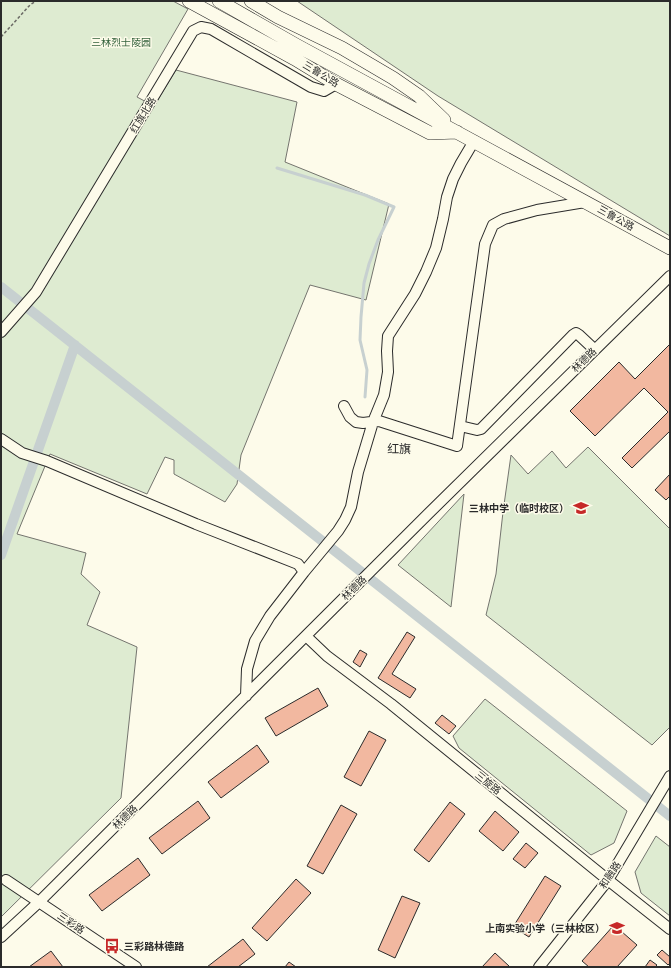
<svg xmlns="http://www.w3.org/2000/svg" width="671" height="968" font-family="'Archivo Narrow','Noto Sans SC',sans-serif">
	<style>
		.green { fill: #deebd1; stroke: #74746e }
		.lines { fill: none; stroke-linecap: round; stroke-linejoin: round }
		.stream { stroke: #c7d0d0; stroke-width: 3 }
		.canal { stroke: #c7d0d0; stroke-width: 10 }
		.building { fill: #f2b8a0; stroke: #2b2b2b }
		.minor-casing { stroke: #2b2b2b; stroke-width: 12 }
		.major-casing { stroke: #2b2b2b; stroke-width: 14 }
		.path { stroke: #6a6964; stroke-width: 1.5; stroke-dasharray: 3 2; stroke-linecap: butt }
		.minor { stroke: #fdfbea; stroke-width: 10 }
		.major { stroke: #fdfbea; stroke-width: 13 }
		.labels { text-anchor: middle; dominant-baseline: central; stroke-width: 3; stroke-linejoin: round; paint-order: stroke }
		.park-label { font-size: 10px; fill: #34623c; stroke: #fdfbea }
		.street-label { font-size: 10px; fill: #2b2b2b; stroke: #fdfbea }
		.poi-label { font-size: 10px; font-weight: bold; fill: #2b2b2b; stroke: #fdfbea; text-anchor: end }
		.quarter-label { font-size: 12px; fill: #2b2b2b; stroke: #fdfbea }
	</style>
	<rect width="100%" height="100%" fill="#fdfbea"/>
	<!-- green -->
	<path class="green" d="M1,1H173L188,9L137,97L154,106L176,70L297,102L285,162L389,204L366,300L310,285L241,455L237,484L225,502L174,474V460L165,457L147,494L50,454L17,534L86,553L81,574L100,592L87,625L137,647L121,798L1,917Z
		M297,1H670V236L438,96Z
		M588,447L670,529V727L652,745L486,615L496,574L503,512L511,455L528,474L552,451L566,468Z
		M464,494L451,607L398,565Z
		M485,699L627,811L614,843L591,855L459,748L453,736Z
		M656,836L670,847V916L641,893L635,872Z"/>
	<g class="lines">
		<!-- stream -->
		<path class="stream" d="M277,168L365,195L394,207L378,240L369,264L364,283L361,317L360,340L367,370L365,397"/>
		<!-- canal -->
		<path class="canal" d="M1,287L670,816
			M1,555L75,345"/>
	</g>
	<!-- building -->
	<path class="building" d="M670,344V431L632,468L622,458L668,412L644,388L595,436L570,411L619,362L635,379Z
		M670,474V496L666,500L655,490Z
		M407,632L415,637L392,674L416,689L410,698L378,678Z
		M360,650L367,654L360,667L353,662Z
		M318,688L328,706L276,736L265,718Z
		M442,715L456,726L449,734L435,723Z
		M369,731L386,740L361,786L344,777Z
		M257,745L269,762L221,798L208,782Z
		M198,801L210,818L162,854L149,838Z
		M450,802L465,814L429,862L414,850Z
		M341,805L357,814L323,874L307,866Z
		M495,811L519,832L503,851L479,831Z
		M526,843L538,853L525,868L513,859Z
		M138,858L150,875L102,911L89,895Z
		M545,876L561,886L529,937L513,927Z
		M296,879L311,893L267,941L252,928Z
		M402,896L420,903L395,958L378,950Z
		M614,925L637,945L617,967H589L582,961Z
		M243,939L255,954L238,967H207Z
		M662,950L670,957V963L668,965L657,955Z
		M51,951L63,967H29Z
		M495,953L509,966L508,967H482Z
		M650,960L657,965L655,967H645Z
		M289,962L296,967H285Z"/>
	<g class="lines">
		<!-- minor casing -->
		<g class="minor-casing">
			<path id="minor" d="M1,332L36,292L193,31L201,27L211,29L311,87L324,91L336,84
				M344,406L350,417L356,422L363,423L379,421L457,446L485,244L493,225L504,219L537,210L585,202
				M460,426L477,430L481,429L573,335L576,333L579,335L595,350
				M1,439L22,453L47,461L196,524L298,564L304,572
				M306,636L327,656L391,704L608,880L670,929
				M246,696L247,669L255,641L270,616L304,572L338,531L345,520L351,507L358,472L373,422L384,395L388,372L387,351L388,336L415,294L426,272L436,248L443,219L447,197L453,179L461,163L474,141
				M6,880L136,967
				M1,937L39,902L429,513L670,276
				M539,967L608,880L670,776"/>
		</g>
		<!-- major casing -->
		<g class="major-casing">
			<path id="major" d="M189,1L295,59L336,84L430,133L457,132
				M219,1L296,45L670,248
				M251,1L278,17L342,48L393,78L419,96L444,120"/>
		</g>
		<!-- path -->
		<path class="path" d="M1,37L30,5L36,1"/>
		<!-- minor -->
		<use href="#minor" class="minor"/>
		<!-- major -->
		<use href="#major" class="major"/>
	</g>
	<!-- icons -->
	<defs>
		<g id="school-bare" transform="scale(1.2)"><path d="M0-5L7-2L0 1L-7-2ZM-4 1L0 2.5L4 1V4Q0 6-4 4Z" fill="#c62828" stroke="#fdfbea" stroke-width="2.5" paint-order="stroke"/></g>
		<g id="bus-bare" transform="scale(1.2)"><path d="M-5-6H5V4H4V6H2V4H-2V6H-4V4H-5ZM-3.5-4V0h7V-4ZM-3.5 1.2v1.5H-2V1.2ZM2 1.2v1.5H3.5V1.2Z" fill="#c62828" stroke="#fdfbea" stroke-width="2.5" paint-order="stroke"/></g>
	</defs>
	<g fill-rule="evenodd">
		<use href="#school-bare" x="581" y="508"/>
		<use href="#school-bare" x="617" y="928"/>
		<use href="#bus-bare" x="112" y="946"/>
	</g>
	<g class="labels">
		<!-- park labels -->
		<g class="park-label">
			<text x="121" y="42">三林烈士陵园</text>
		</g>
		<!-- street labels -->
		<g class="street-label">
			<text transform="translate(321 74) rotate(31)">三鲁公路</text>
			<text transform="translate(143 115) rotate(-59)">红旗北路</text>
			<text transform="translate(616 218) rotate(29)">三鲁公路</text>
			<text transform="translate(584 360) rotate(-45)">林德路</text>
			<text transform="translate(354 588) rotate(-45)">林德路</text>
			<text transform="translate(488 783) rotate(39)">三旋路</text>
			<text transform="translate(125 817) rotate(-45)">林德路</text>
			<text transform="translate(610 875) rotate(-56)">和融路</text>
			<text transform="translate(71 923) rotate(34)">三彩路</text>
		</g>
		<!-- poi labels -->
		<g class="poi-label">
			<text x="569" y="508">三林中学（临时校区）</text>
			<text x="605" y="928">上南实验小学（三林校区）</text>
			<text x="124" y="946" text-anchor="start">三彩路林德路</text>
		</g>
		<!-- quarter labels -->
		<g class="quarter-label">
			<text x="399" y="449">红旗</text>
		</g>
	</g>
	<!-- border -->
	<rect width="671" height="968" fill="none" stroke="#2b2b2b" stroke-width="4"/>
</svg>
